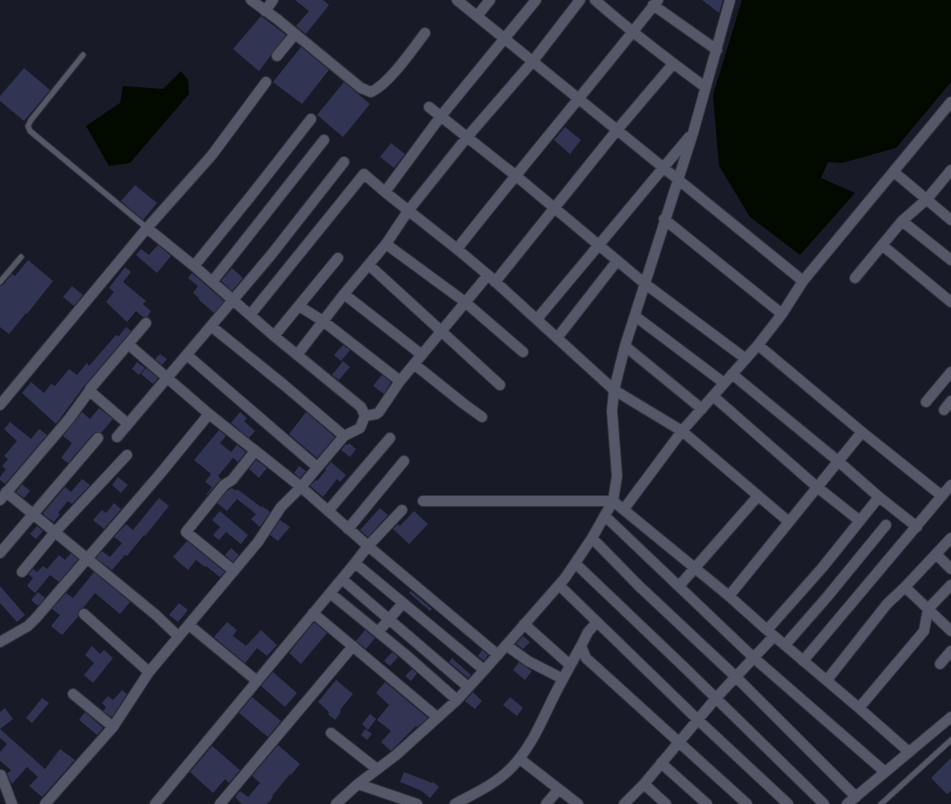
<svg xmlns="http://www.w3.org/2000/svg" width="951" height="804" font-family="'Roboto Condensed',sans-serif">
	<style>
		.water { fill: #020a00 }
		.building { fill: #313553 }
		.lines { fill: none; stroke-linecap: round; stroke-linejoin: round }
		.lane-casing { stroke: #33343e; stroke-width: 7 }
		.street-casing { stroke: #33343e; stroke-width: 12 }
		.secondary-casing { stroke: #33343e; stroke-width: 12 }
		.lane { stroke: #555869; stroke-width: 5 }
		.street { stroke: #555869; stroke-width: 10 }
		.secondary { stroke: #555869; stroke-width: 10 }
	</style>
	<rect width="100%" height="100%" fill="#181a27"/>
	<!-- water -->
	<path class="water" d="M742,0H951V82L896,148L842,163L828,162L821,178L855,193L800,255L750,217L719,166L713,95Z
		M181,71L188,80L189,94L130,163L109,166L86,126L120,103L123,86L163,89Z"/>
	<!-- building -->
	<path class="building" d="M295,0H323L329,5L306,34L296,26L309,11Z
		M702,0H723L719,13Z
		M261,16L286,35L259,71L233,49Z
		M301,47L329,70L302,104L273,82Z
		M24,68L50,90L24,121L0,101V96Z
		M344,82L370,104L343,137L317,115Z
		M565,127L581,140L570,154L554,140Z
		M391,143L405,154L394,168L380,157Z
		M135,185L157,203L143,220L121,201Z
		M158,245L171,256L157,273L136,255L141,249L149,255Z
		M28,260L53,281L27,314L26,313L9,334L0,327V286L3,285L12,274L15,276Z
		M125,267L131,272L123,282L146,301L143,304L151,311L147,317H143L136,311L127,322L106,302L114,292L109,288Z
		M232,268L243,278L232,291L221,281Z
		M192,273L224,301L214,313L198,299L199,298L193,293L198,286L188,278Z
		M72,286L83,295L74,306L63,297Z
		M126,327L131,331L85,385L56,424L22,393L31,382L44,393L51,384L55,386L69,369L77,375L87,363L89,366L116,335L119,336Z
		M343,345L350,350L341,361L334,355Z
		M160,354L167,359L162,365L155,359Z
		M343,361L350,367L339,380L332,375Z
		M137,362L145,368L139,375L132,369Z
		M146,368L158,378L153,384L141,374Z
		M382,375L391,382L384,394L373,386Z
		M99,408L113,419L101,433L96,432L93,434L68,463L61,458L72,443L63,436L82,412L90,419Z
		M240,412L247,418L244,421L255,431L249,438L231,423Z
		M306,412L335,437L317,458L289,434Z
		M10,422L31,439L39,429L47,435L5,484L0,480V477L6,469L2,466L8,459L4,456L17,441L4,429Z
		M219,430L226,436L220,443L231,452L237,445L246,452L238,462L233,458L218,476L221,479L207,495H206L212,487L205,482L211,474L194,460Z
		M349,443L356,449L350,457L341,450L346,444L348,445Z
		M256,460L267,468L259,478L249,469Z
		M331,462L346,475L340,482L337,479L323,497L310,486L316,480L317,481L326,470L325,469Z
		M299,466L306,471L300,478L294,473Z
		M118,477L128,485L121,493L112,485Z
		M82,479L90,485L72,504L68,501L58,513L60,514L54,522L45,516L43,513L65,487L71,492Z
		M22,484L30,491L24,498L16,492Z
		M232,488L236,491L237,489L261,507L262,506L270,512L260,527L251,519L256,514L237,499L227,511L217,503L228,490Z
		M159,498L169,506L145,536L144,535L127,556L125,555L112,570L96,558L102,551L110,557L122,543L114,537L126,524L133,530Z
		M114,503L121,509L104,529L93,520L102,510L106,513Z
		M380,508L388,515L368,537L360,530Z
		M220,511L248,535L241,544L226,532L219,540L213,535L220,527L212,520Z
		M414,511L428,524L409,544L393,529L398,524L400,526Z
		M280,520L290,527L278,541L270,535Z
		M37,526L43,531L36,539L30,534Z
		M187,541L225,572L220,577L206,566L205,567L196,560L188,570L173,557Z
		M231,548L239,555L233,562L225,555Z
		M71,553L78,559L59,582L50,575L35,593L27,586L33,578L28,574L33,569L37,572L43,566L47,569L59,555L65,560Z
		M94,572L130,602L120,614L95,593L83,608L79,610L78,613V617L62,635L51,626L60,615L52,609L66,593L73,598Z
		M0,586L25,615L17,622L0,603Z
		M411,591L432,609L430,611L409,593Z
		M38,592L45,598L38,606L31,600Z
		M179,603L188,610L178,622L169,615Z
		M227,622L237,630L233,636L246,646L261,630L277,645L267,656L257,648L245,663L214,637Z
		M314,622L327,633L301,664L289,653Z
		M365,630L375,638L366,649L356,641Z
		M523,636L530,642L523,649L516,644Z
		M92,646L100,654L104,650L113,658L93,683L84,675L94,663L85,655Z
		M482,650L488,655L484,661L478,656Z
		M392,652L398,657L390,666L384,661Z
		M452,658L471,675L468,678L449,662Z
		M519,662L532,671L525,680L513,670Z
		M412,669L417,673L411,681L405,676Z
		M273,672L297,693L285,707L261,686Z
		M336,680L353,694L340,710L341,712L335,720L328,714L329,712L318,702Z
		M385,682L428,718L417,727L416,726L391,751L381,742L391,731L377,720L389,705L376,693Z
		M122,690L127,694L112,717L103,711L106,707L102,703L108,696L113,700Z
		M473,692L482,701L475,709L465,701Z
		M252,697L281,721L268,737L239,713Z
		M510,697L523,708L517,716L503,705Z
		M42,698L49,703L32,723L26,718Z
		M5,708L13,719L0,729L45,769L60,749L75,760L42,797L29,786L38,777L27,767L12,784L7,774L11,770L0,761V752L7,744L0,738V712Z
		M85,712L103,728L97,735L79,720Z
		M370,714L376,719L368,730L362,724Z
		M365,729L372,734L367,740L361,735Z
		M278,745L300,764L291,775L290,774L272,796L273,797L267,804H242L235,797L240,791L248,797L260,783L252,776Z
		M212,746L240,770L229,783L225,779L213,793L190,772Z
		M951,758V791L947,794L931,778Z
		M404,772L432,783L433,782L439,787L430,798L422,791L400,782Z"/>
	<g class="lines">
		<!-- lane casing -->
		<g class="lane-casing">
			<path id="lane" d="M83,55L31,120L28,126L30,131L147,228
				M0,282L21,257
				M881,804L951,740"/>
		</g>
		<!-- street casing -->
		<g class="street-casing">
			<path id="street" d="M251,0L277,19L361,88L371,92C389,84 412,50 425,33
				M457,0L803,281
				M595,0C630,31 667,59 705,87
				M653,5L717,50
				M265,11L273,0
				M477,16L490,0
				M277,56L295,34
				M429,107L515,175L644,283L746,359
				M894,172L951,220
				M385,192L441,116L536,0
				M664,219L782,314
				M902,221L951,260
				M386,244L465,302L523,352
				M882,245L951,302
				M457,249C523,165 592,84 658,0
				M369,265L500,385
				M194,266L250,197L311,119
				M855,278L902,221L927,199L951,170
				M212,282L324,140
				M495,282L617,130L673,64
				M344,294L422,355
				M299,306L323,321L400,381
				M250,315L364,174L385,192L457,249L488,275L614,390L682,431L789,522
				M635,316L724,383
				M537,319L689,137
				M211,326L284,385L344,436
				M274,336L338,258
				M557,338L617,261
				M128,344L209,414L301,487L368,546L498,655
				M758,345L862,432L942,496
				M625,346L702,409
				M187,355L317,467
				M297,355L344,294L386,244L408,211L468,136L533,61L580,0
				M414,364L464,404L482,417
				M732,374L838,461L879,497L917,527
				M713,396L817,487L860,521
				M926,402L951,372
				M0,405L147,228L212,155L266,82
				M944,410L951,401
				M365,416L376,414L379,412L400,381L488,275
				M128,424L92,393L90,389L146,323
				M117,437L271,255L344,162
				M6,492L156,615L178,636
				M0,500L69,419L90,390
				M423,501H613L729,596L767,630L859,708L909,752
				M624,509L682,431L758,345L782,314L803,281L951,102
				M328,511L390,438
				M605,516L754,658L885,772
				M348,529L404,461
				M592,538L639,586L736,677L856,797
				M0,553L98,438
				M936,554L951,569
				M355,563L484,670
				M576,564L684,667L824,804
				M234,571L186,532L224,485L232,480L255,451
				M22,572L55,532L127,455
				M342,579L468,687
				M559,585L697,719L788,804
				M679,586L758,496
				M905,587L951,631
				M330,593L406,655L457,700
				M729,596L862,432
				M313,613L437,717
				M84,614L149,672
				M597,622L588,632L581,646L586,658L747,804
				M524,624L570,665
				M189,625L257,681
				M767,630L822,568L879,497
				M378,632L403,603
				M0,642L28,626L36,618L160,474L209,414
				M506,645L528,661L563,679
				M785,645L827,597L886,525
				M803,661L951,485
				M940,664L951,651
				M827,680L887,604L905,587L951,538
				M73,694L113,727
				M859,708L924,631L928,609L951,585
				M331,733L377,769
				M520,759L578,804
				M661,763L707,804
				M1,775L12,804
				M358,784L417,804
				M644,784L666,804
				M45,804L113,727L149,672L258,542L281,507L301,487L344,436L360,428L365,416L361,407L274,336L194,266L147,228
				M155,804L355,563L368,546L402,510
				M220,804L353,646
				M336,804L358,784L396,755L457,700L487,667L565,578L592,538L613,501L617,476L612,411L614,390L625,346L693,133L730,0
				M455,804C473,794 494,785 509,770C529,751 540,725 552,700C561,682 571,664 581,646
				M546,804L559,789
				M624,804L644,784L716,698L774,636"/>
		</g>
		<!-- secondary casing -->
		<g class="secondary-casing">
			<path id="secondary" d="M847,804L951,717"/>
		</g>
		<!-- lane -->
		<use href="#lane" class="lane"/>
		<!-- street -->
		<use href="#street" class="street"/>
		<!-- secondary -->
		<use href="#secondary" class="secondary"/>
	</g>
</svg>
